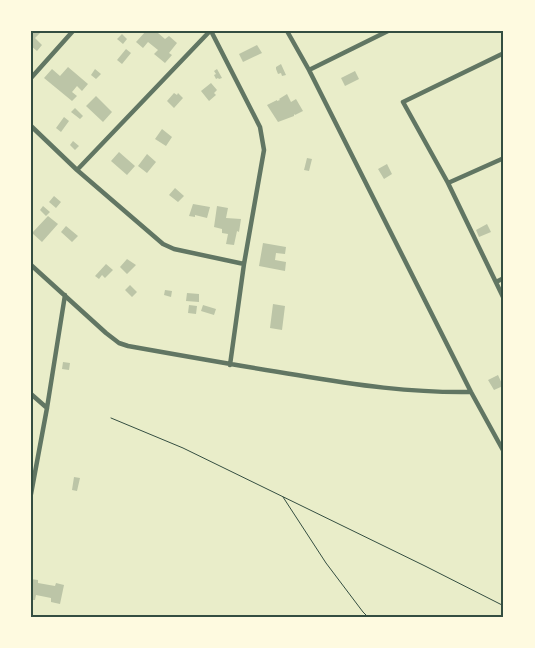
<svg xmlns="http://www.w3.org/2000/svg" width="535" height="648" font-family="Roboto,sans-serif">
	<style>
		.building { fill: #bcc5a7 }
		.lines { fill: none; stroke-linecap: round; stroke-linejoin: round }
		.path { stroke: #344e41; stroke-width: 1 }
		.minor { stroke: #617663; stroke-width: 4.5 }
		.neatline { fill: none; stroke: #344e41; stroke-width: 2 }
	</style>
	<rect width="100%" height="100%" fill="#e9edc9"/>
	<!-- building -->
	<path class="building" d="M31,31H42L35,38L42,45L37,51L31,46Z
		M146,31H159L158,33L165,39L169,36L177,43L169,53L172,55L165,63L154,54L158,50L148,42L143,48L136,42Z
		M122,34L127,39L123,44L117,39Z
		M257,45L262,53L243,62L239,54Z
		M126,49L131,53L122,64L117,60Z
		M281,64L286,75L282,76L281,73L278,74L276,69V67Z
		M68,67L88,84L82,91L77,86L72,92L77,96L72,101L44,78L52,69L60,76Z
		M95,69L101,74L96,79L91,75Z
		M217,69L222,78L219,79L218,78L216,79L214,75L216,74L214,71Z
		M355,71L359,79L345,86L341,78Z
		M211,83L217,90L214,93L216,95L209,101L201,91Z
		M174,93L177,95L178,93L183,98L174,108L167,101Z
		M287,94L291,102L296,99L303,111L295,115L294,114V116L278,122L267,105L277,100V101L280,100L279,99Z
		M96,96L112,112L103,122L86,106Z
		M75,108L83,116L80,119L71,112Z
		M64,117L69,121L61,132L56,128Z
		M162,129L172,137L166,146L155,139Z
		M73,141L79,146L75,150L70,145Z
		M119,152L135,166L127,175L111,161Z
		M147,154L156,162L147,173L138,166Z
		M307,158L312,159L309,171L304,170Z
		M387,164L392,174L384,179L378,169Z
		M175,188L184,196L178,202L169,195Z
		M54,196L61,202L56,208L49,202Z
		M193,204L210,207L207,218L195,215V217L189,216Z
		M43,206L50,212L46,216L40,210Z
		M217,206L228,208L226,218L241,219L239,232L237,231L234,245L226,244L228,234L222,233V229L214,227Z
		M48,216L58,224L42,242L32,233Z
		M487,224L491,232L479,237L476,230Z
		M66,226L78,236L72,242L61,232Z
		M263,243L286,247L285,254L276,253L275,260L286,262L285,271L259,266Z
		M127,259L136,265L127,274L120,267Z
		M106,264L113,270L105,278L102,275L99,279L95,276Z
		M130,285L137,292L132,297L125,290Z
		M165,290L172,291L171,297L164,295Z
		M187,293L199,294V302L186,301Z
		M273,304L285,306L282,330L270,328Z
		M189,305L197,306L196,314L188,313Z
		M203,305L216,309L214,315L201,311Z
		M63,362L70,363L69,370L62,369Z
		M498,375L503,386L494,390L488,380Z
		M74,477L80,478L77,491L72,490Z
		M31,579L38,580V583L55,586L56,583L64,585L60,604L51,602V598L36,595L35,600H31Z"/>
	<g class="lines">
		<!-- path -->
		<path class="path" d="M111,418L183,448L425,566L504,606
			M283,497L326,563L363,612L368,617"/>
		<!-- minor -->
		<path class="minor" d="M211,31L260,127L264,150L244,264L230,365
			M287,31L309,70L471,392L504,452
			M309,70L388,31
			M31,78L73,31
			M31,126L77,170L163,244L174,249L244,264
			M504,158L448,183L504,299
			M77,170L210,31
			M448,183L403,102L504,53
			M31,265L106,333L119,343L128,346C184,356 240,366 297,375C355,385 412,393 471,392
			M496,282L504,278
			M31,394L47,408
			M31,494L47,408L65,295"/>
	</g>
	<!-- border -->
	<rect width="535" height="648" fill="none" stroke="#fefae0" stroke-width="65"/>
	<rect x="32" y="32" width="470" height="584" class="neatline"/>
</svg>
